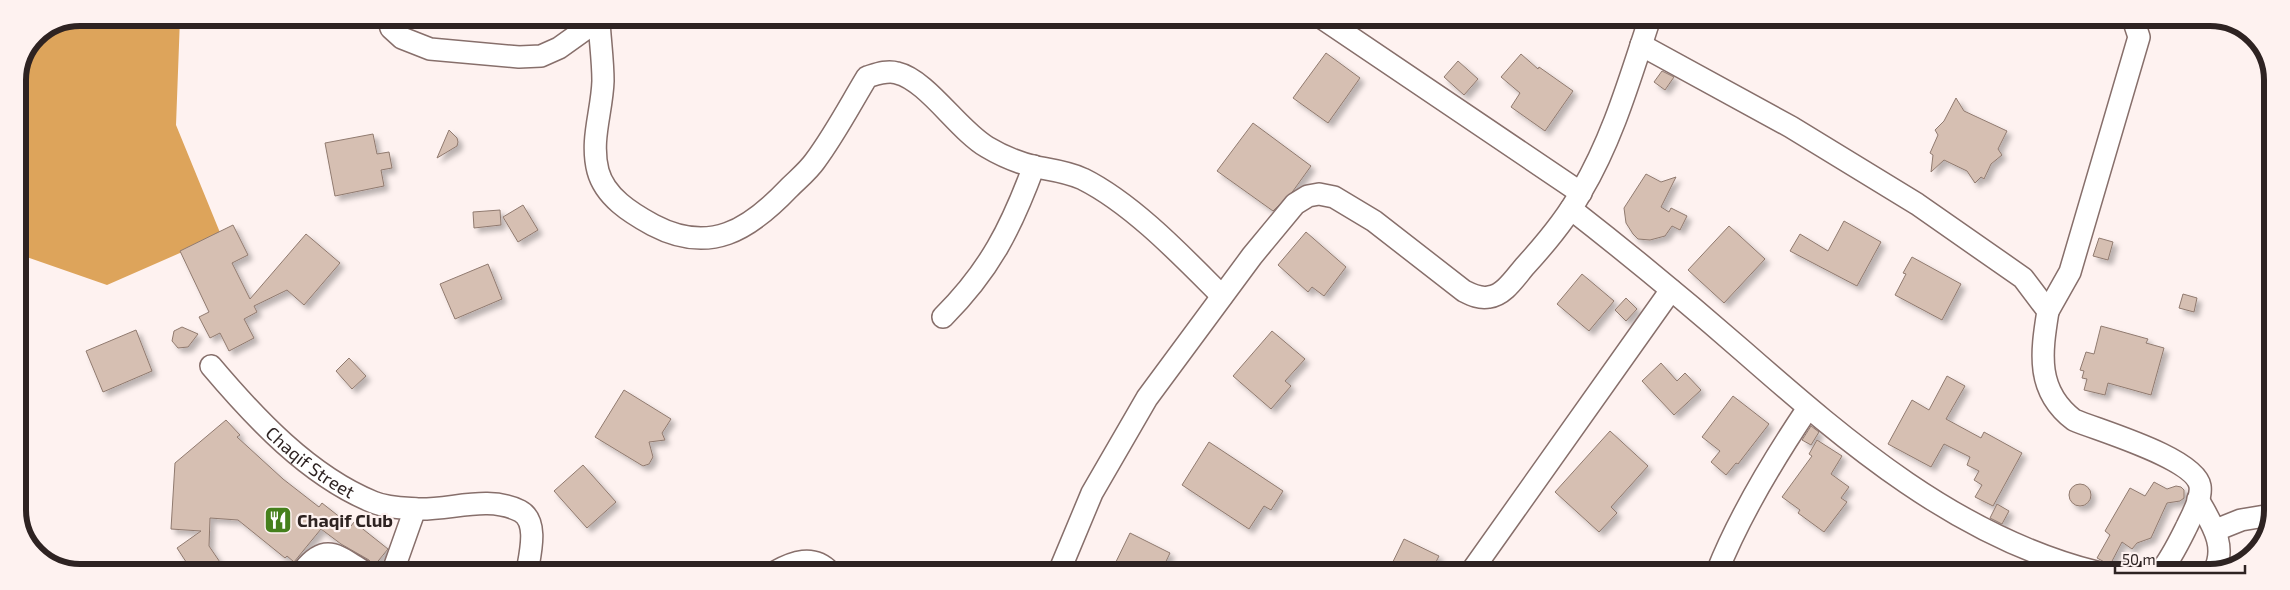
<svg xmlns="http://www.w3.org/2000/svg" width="2290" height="590" font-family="'Exo 2',sans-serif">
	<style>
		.forest { fill: #dda45b }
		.building { fill: #d6bfb2; stroke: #907a6f; filter: url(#shadow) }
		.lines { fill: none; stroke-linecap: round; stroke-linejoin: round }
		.minor-casing { stroke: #876f6b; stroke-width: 24 }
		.minor { stroke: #fff; stroke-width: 21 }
		.labels { text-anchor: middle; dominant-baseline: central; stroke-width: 4.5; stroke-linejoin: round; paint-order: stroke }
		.street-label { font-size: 18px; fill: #2e2322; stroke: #fef2f0 }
		.poi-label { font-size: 18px; font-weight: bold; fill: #2e2322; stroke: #fef2f0; text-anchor: start }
		.rim { fill: none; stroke: #2e2322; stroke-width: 6 }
	</style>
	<defs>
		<filter id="shadow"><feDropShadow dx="4.5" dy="4.5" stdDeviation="2.5" flood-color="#0004"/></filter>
	</defs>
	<rect width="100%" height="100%" fill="#fef2f0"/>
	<!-- forest -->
	<path class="forest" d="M80,18H180L176,125L221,235L107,285L18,254V80L36,36Z"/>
	<!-- building -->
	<path class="building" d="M1326,53L1360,78L1328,123L1293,98Z
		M1521,54L1538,69L1539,67L1573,91L1545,131L1511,107L1520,93L1501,77Z
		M1458,61L1478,79L1464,95L1444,77Z
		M1662,71L1674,77L1665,90L1654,82Z
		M1956,98L1964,111L2007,131L1998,149L2002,155L1991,164L1984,179L1981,177L1975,183L1967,171L1944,160L1931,172L1933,155L1930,153L1938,135L1935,130L1944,121Z
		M1253,123L1311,166L1293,191L1273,211L1217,171Z
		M449,130L457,138L458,142L457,146L437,158Z
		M373,134L377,154L389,152L392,168L381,170L384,186L335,196L325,143Z
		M1646,174L1661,182L1676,177L1661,207L1669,212L1671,208L1687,216L1680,230L1672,226L1665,236L1650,240L1638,239L1633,234L1626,223L1624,208Z
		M523,205L538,230L518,242L503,217Z
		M500,210L501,225L474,228L473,212Z
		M1844,221L1881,242L1857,286L1790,251L1800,234L1828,251Z
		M233,225L248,255L232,263L250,299L306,234L340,263L304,305L287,290L254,306L257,312L244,319L254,338L229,351L220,333L210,338L199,317L209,312L180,251Z
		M1729,226L1765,259L1724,303L1688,270Z
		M1306,232L1346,267L1324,296L1312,287L1308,292L1278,265Z
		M2099,238L2113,242L2108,260L2093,256Z
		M1912,257L1961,284L1942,320L1895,295L1906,274L1903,273Z
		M488,264L502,299L455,319L440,284Z
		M1582,274L1614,301L1589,331L1557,304Z
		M2183,294L2197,298L2194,312L2179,308Z
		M1626,298L1637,309L1626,321L1615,310Z
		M2101,326L2148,339L2146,343L2164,348L2151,395L2108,383L2105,395L2084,390L2087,379L2082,378L2084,371L2080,370L2086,352L2094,354Z
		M182,327L198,334L188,347L178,348L172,341L174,331Z
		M136,330L152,371L103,392L86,351Z
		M1272,331L1305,359L1285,381L1291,386L1271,409L1233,376Z
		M349,358L366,376L352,389L336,371Z
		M1661,363L1677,381L1685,373L1701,390L1674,415L1642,381Z
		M1947,376L1965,386L1946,419L1981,438L1984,432L2022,453L1993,506L1975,497L1982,485L1974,480L1979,471L1967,465L1970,457L1944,444L1931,467L1888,444L1912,400L1929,410Z
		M624,390L671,419L662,433L665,440L649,442L653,457L649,464L643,466L595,437Z
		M1733,396L1769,424L1738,464L1736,463L1726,475L1711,462L1720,451L1702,437Z
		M226,420L240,435L237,437L283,479L319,507L322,503L351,526L354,522L388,549L374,566L369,560L341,544L321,529L294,562L287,556L285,558L238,520L210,518L209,546L226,571H192L177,548L201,531L171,529L175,463Z
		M1811,426L1819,432L1811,445L1802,440Z
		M1610,431L1648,466L1611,507L1617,513L1599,532L1555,492Z
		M1817,440L1842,456L1831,474L1849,487L1841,498L1847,502L1824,532L1798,513L1800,510L1782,497L1812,456L1809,454Z
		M1209,442L1283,491L1271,510L1264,506L1249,529L1182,485Z
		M583,465L616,502L587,528L554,491Z
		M2154,482L2167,489L2176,486L2181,487L2184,490V498L2180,501L2167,503L2151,538L2137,543L2132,549L2122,542L2110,565L2097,558L2110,535L2105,531L2130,488L2145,496Z
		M2069 495a11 11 0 1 1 22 0a11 11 0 1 1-22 0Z
		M1997,504L2009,511L2002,524L1990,518Z
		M1130,533L1170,553L1161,572H1111Z
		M1404,539L1439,556L1431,572H1388Z"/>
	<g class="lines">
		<!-- minor casing -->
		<g class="minor-casing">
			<g id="minor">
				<path d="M388,18L391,28L402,38L430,49L519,57L541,56L559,48L601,18"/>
				<path d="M1322,18L1581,193"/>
				<path d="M599,21C600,40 603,61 603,81C602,112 590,140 598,171C605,197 631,213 653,225C710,255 749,230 789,188C798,179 808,171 815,161C835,134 850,105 867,77C877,74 887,70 897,73C927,80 958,130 987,147C1002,156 1019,163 1036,167C1052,170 1068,172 1083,179C1133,204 1183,257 1222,296"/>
				<path d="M1641,45L1791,127L1917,204L2023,278L2048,311C2041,354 2036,391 2074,420C2100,431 2195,458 2200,486C2202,499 2192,515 2187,526C2179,542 2171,559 2160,572"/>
				<path d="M1571,209C1630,255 1687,302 1743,351C1848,443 1957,537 2096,572"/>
				<path d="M2048,311L2070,272L2139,37L2133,19"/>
				<path d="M943,317C990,270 1011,228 1034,166"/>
				<path id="s1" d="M211,366C255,418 309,476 373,502C387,508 404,508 418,509C452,510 488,495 520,511C539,521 530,554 527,572"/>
				<path d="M2198,499C2210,522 2228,545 2214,571"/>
				<path d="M2216,530L2241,520L2271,515"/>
				<path d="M303,571C326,542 337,556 363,571"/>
				<path d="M393,571L415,509"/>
				<path d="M775,572C793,562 813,554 830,572"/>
				<path d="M1059,572L1092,493L1147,398L1252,256L1295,204L1308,196L1319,194L1334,197L1374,221L1464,291C1472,295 1480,299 1489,297C1505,295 1516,276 1526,265C1546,243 1567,218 1581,192C1613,138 1630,78 1650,18"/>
				<path d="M1471,572L1671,290"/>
				<path d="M1717,572C1740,514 1773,460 1808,408"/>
			</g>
		</g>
		<!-- minor -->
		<use href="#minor" class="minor"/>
	</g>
	<!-- icons -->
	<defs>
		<g id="restaurant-square" transform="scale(1.4375)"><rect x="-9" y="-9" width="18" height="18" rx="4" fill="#45801c" stroke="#fef2f0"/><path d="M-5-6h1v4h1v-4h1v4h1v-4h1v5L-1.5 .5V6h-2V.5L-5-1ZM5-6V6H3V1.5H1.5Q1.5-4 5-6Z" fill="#fff"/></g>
	</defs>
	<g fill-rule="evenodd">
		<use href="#restaurant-square" x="278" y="520"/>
	</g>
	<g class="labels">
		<!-- street labels -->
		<g class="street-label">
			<text stroke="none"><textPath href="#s1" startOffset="139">Chaqif Street</textPath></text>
		</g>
		<!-- poi labels -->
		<g class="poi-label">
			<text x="297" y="520">Chaqif Club</text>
		</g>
	</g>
	<!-- crop -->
	<path d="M0 0H2290V590H0ZM80 26H2210A54 54 0 0 1 2264 80V510A54 54 0 0 1 2210 564H80A54 54 0 0 1 26 510V80A54 54 0 0 1 80 26Z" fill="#fef2f0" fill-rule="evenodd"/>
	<path class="rim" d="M80 26H2210A54 54 0 0 1 2264 80V510A54 54 0 0 1 2210 564H80A54 54 0 0 1 26 510V80A54 54 0 0 1 80 26Z"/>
	<!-- scale -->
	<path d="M2115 565v8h130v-8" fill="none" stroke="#2e2322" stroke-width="2.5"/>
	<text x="2122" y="565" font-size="15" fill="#2e2322" stroke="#fef2f0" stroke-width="4" paint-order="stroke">50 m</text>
</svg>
